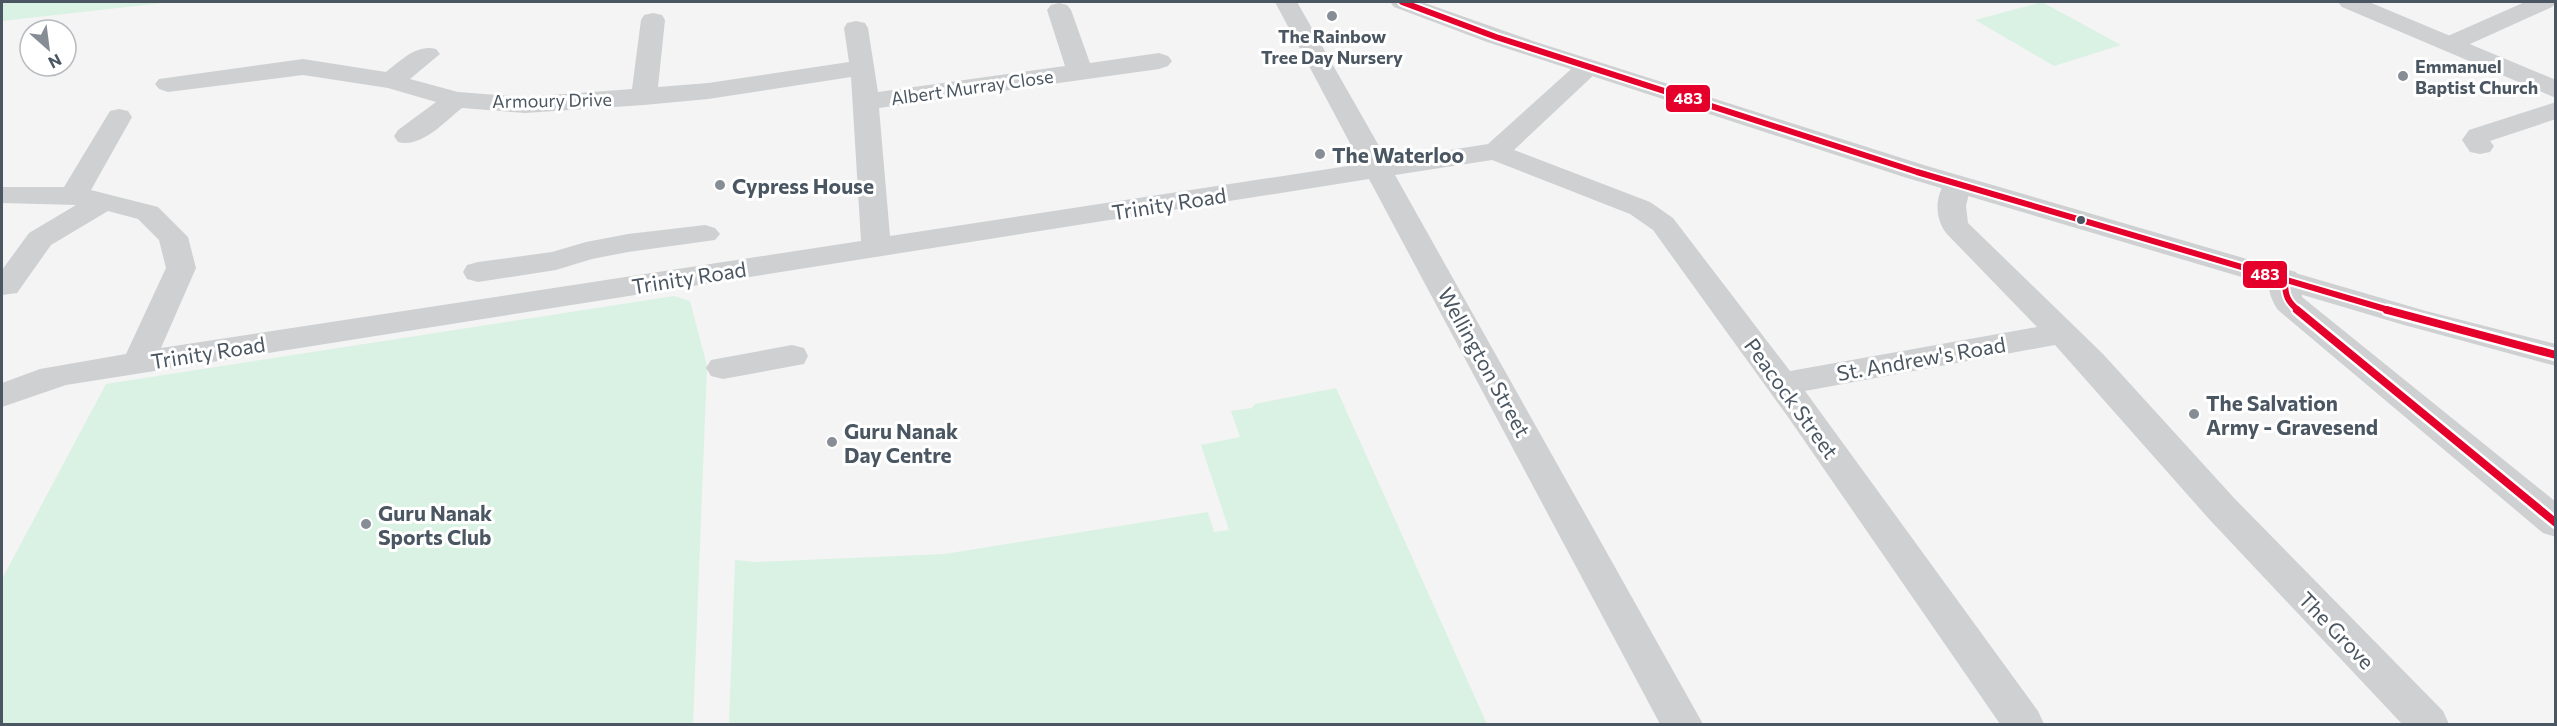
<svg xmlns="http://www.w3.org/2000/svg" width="2557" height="726" font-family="Commissioner,sans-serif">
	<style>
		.green { fill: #d9f2e3 }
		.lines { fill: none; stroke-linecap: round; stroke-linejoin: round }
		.minor { fill: #ced0d2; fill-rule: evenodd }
		.tertiary { fill: #ced0d2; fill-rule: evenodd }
		.bus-1-far1-casing { stroke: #fff; stroke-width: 10 }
		.bus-1-casing { stroke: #fff; stroke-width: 13 }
		.bus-1-far1 { stroke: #e4002b; stroke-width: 6 }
		.bus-1 { stroke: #e4002b; stroke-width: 8 }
		.poi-dot { fill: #868d94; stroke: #fff; stroke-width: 2 }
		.bus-dot { fill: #4a5661; stroke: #fff; stroke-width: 2 }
		.labels { text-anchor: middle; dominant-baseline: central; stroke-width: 6; stroke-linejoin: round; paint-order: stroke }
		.far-poi-label { font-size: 18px; font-weight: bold; fill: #4a5661; stroke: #fff }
		.far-street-label { font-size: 18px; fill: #4a5661; stroke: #fff }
		.poi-label { font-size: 21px; font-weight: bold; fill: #4a5661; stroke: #fff; text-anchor: start }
		.street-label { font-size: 21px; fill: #4a5661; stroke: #fff }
		.line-badge { stroke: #fff; stroke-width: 2 }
		.badge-label { font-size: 16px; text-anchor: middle; font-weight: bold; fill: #fff }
	</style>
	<rect width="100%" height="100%" fill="#f4f4f4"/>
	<!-- green -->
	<path class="green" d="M2,2H171L2,21Z
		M2042,2L2121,45L2054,66L1975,20Z
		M674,296L690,301L707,366L693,724H2V579L106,384Z
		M1336,388L1487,724H729L735,560L756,562L944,554L1208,512L1214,532L1229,530L1201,445L1240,437L1231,411L1252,408L1255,404Z"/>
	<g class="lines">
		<!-- minor -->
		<path class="minor" d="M1275,2H1297L1387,160L1488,144L1579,62L1588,59L1597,62L1601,67L1597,72L1514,150L1650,202L1673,218L1790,371L2037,327L1946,233C1934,216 1935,196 1947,179L1957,176L1967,179L1971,185L1966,206L1968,223L2103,354L2235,499L2443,711L2449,724H2402L2209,519L2055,345L1805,391L2038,711L2044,724H2000L1788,417L1653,230L1630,214L1492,160L1395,175L1703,724H1660L1369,179L66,385L2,407V383L40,369L126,354L166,268L159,240L138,219L108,211L51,245L17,293L2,295V270L29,233L76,205L2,203V187H64L110,111L119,109L128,111L132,117L91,190L158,207L188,237L196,268L161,348L861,241L851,77L708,99L644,105L525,113L462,108C444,122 422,148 398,142L394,136L398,130L436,102L388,88L303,75L168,92L159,89L155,84L159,79L303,59L386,72C401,61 416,44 436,49L440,54L410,79L458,92L525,97L632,89L641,20L644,15L653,13L662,15L665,20L658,87L708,83L849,62L844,28L847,23L856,21L865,23L868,28L878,92L1065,66L1047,10L1051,5L1059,3L1067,5L1071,10L1090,63L1159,53L1168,56L1172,61L1168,66L1159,69L879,108L890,236L1361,164Z
			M2525,2H2556L2552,7L2459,49L2450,51L2441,49L2438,44L2441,39Z
			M2556,102V119L2490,141L2494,146L2490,152L2480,154L2470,152L2462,140L2469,130Z
			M705,225L715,228L720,234L715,240L628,252L592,259L556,270L478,282L467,279L463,272L467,265L478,262L552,252L586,242L628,234Z
			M2285,269L2296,272L2300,279L2302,297L2556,502V537L2543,533L2278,310C2270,298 2265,285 2274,272Z
			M792,345L804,348L808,356L804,364L723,379L711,376L706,368L711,360Z"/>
		<!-- tertiary -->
		<path class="tertiary" d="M1390,2H1422L1536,42L1927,166L2426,311L2556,344V366L2404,325L1907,178L1487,42L1394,7Z
			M2338,2H2369L2556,80V98L2342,7Z"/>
		<!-- bus-1-far1 casing -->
		<g class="bus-1-far1-casing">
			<path id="bus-1-far1" d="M1402,2L1496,37L1917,172L2392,311
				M2285,282C2285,296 2288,302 2299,311"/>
		</g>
		<!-- bus-1 casing -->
		<g class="bus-1-casing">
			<path id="bus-1" d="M2297,310L2556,523
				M2387,310L2556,355"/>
		</g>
		<!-- bus-1-far1 -->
		<use href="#bus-1-far1" class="bus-1-far1"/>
		<!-- bus-1 -->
		<use href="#bus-1" class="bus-1"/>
	</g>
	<!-- markers -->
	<g class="poi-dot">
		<circle cx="1332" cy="16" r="6"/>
		<circle cx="2403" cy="76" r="6"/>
		<circle cx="1320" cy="154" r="6"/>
		<circle cx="720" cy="185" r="6"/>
		<circle cx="2194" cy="414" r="6"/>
		<circle cx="832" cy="442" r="6"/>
		<circle cx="366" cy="524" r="6"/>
	</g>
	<circle class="bus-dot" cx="2081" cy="220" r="5"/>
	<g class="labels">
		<!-- far-poi labels -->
		<g class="far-poi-label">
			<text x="1332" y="36">The Rainbow<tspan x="1332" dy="21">Tree Day Nursery</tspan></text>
			<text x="2415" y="66" text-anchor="start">Emmanuel<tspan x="2415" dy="21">Baptist Church</tspan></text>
		</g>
		<!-- far-street labels -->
		<g class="far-street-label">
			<text transform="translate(972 87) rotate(-8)">Albert Murray Close</text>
			<text transform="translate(552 100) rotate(-1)">Armoury Drive</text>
		</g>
		<!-- poi labels -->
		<g class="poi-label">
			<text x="1332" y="154">The Waterloo</text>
			<text x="732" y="185">Cypress House</text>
			<text x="2206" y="402">The Salvation<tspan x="2206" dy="24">Army - Gravesend</tspan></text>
			<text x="844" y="430">Guru Nanak<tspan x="844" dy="24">Day Centre</tspan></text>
			<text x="378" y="512">Guru Nanak<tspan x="378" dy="24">Sports Club</tspan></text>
		</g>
		<!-- street labels -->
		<g class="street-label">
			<text transform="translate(1169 203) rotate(-9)">Trinity Road</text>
			<text transform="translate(689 277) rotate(-9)">Trinity Road</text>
			<text transform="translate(208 352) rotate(-9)">Trinity Road</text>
			<text transform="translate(1921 358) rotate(-10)">St. Andrew's Road</text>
			<text transform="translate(1485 362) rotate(61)">Wellington Street</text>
			<text transform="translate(1792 398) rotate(54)">Peacock Street</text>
			<text transform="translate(2337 630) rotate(46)">The Grove</text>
		</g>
	</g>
	<g class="line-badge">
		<rect x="1665" y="84" width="46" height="29" rx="6" fill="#e4002b"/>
		<rect x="2242" y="260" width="46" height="29" rx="6" fill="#e4002b"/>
	</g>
	<g class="badge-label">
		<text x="1688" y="104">483</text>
		<text x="2265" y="280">483</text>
	</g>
	<!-- border -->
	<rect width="2557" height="726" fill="none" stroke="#4a5661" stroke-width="6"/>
	<!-- north arrow -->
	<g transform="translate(48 48) rotate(152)"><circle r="28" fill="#ffffff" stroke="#b7bbc0" stroke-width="1.5"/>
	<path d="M0-4.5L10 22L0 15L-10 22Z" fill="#868d94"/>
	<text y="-9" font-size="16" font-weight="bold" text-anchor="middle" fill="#4a5661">N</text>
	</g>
</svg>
